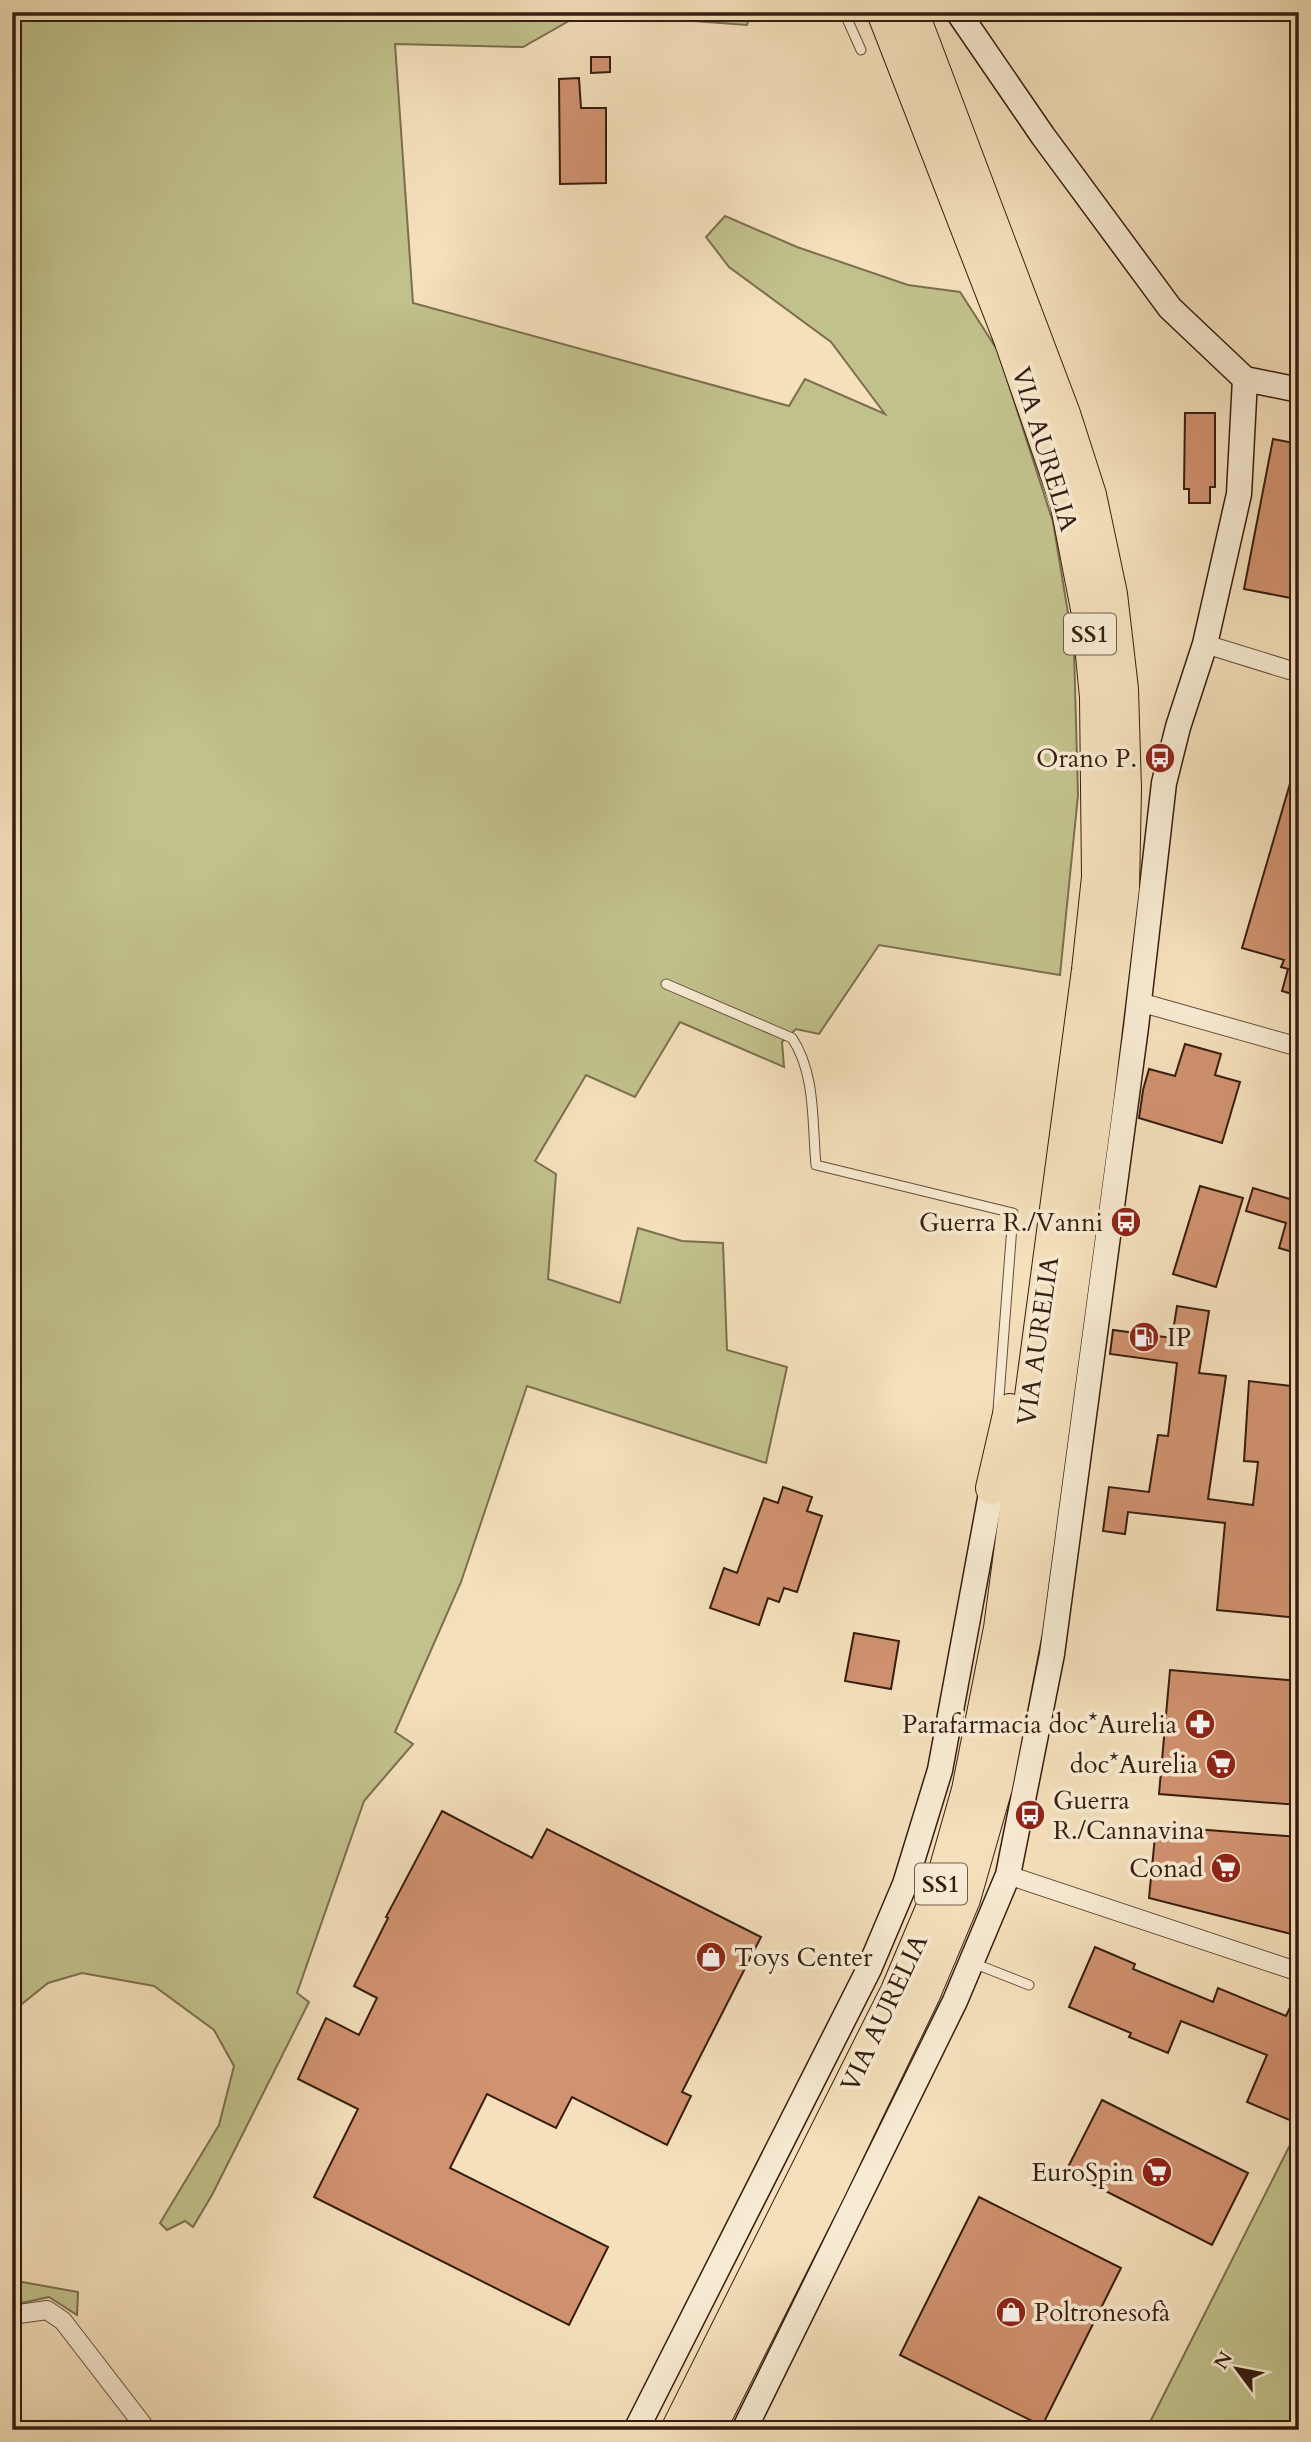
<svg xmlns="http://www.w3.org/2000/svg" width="1311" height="2442" font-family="Cardo,serif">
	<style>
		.green { fill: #c1c18c; stroke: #7c6f4e; stroke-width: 2 }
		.building { fill: #d19270; stroke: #371d10; stroke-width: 2 }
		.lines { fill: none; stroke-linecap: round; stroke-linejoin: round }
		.lane-casing { stroke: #664e3b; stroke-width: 11 }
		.street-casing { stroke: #664e3b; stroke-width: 20 }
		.secondary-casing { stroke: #371d10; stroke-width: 27 }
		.highway-casing { stroke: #371d10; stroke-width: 34 }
		.lane { stroke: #f8ebd3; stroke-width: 9 }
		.street { stroke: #f8ebd3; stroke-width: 18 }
		.secondary { stroke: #f8ebd3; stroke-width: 24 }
		.highway { stroke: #f4e0bb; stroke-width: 32 }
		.labels { text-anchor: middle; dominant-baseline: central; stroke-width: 7; stroke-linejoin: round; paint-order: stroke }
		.shield { fill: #f8ebd3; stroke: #715b4a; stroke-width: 2 }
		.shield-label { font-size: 24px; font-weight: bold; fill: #371d10 }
		.street-label { font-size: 26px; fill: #371d10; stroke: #f8ebd3 }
		.poi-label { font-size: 26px; fill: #371d10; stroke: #f8ebd3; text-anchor: end }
	</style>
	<rect width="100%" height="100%" fill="#f4e0bb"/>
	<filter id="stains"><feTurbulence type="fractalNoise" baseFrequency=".00286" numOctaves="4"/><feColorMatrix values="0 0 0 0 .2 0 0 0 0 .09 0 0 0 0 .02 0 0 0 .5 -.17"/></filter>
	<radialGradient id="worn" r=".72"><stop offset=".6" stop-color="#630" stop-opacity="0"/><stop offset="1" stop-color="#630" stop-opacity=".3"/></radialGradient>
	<!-- green -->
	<path class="green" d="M12,12H751L747,25L583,13L523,47L395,44L413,303L789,406L805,379L885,414L831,342L729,267L706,237L725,216L797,247L908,285L960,292L998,351L1053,522L1074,649L1078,795L1060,975L879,945L819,1034L796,1029L782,1042L784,1067L680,1022L635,1097L586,1075L535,1161L556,1174L548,1279L620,1303L638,1228L682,1241L723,1243L727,1350L787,1367L766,1463L527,1386L461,1582L395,1732L413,1744L364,1801L297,1993L309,2002L212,2195L193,2227L185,2221L167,2230L160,2223L219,2125L234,2066L214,2030L154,1986L82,1973L48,1983L12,2012Z
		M1291,2143L1299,2147V2430H1146Z
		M22,2282L78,2292L77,2315L49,2297L12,2305V2285Z"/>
	<!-- building -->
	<path class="building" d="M591,57H610V72L591,73Z
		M579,78L581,108H606V183L560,184L559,79Z
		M1185,413H1215V487H1210V503H1189V489H1184Z
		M1273,439L1299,444V584L1296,599L1244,589Z
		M1294,770L1299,771V996L1282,991L1288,969L1281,967L1284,960L1242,948Z
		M1185,1044L1221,1054L1215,1075L1240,1082L1222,1143L1139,1118L1143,1090L1149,1069L1175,1076Z
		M1200,1186L1243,1198L1216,1287L1173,1274Z
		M1253,1188L1293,1200L1294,1195L1299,1196V1245L1296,1253L1279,1248L1286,1223L1246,1211Z
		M1177,1306L1209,1311L1199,1373L1226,1376L1208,1499L1253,1505L1258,1462L1244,1461L1249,1381L1299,1387V1618L1217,1610L1225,1523L1128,1512L1125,1534L1103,1531L1109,1487L1149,1492L1158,1435L1168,1436L1177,1363L1110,1354L1113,1330L1172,1338Z
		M783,1487L812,1497L807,1511L822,1516L797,1592L784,1588L779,1602L768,1598L759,1625L710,1608L724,1568L737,1573L764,1498L778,1503Z
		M854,1633L899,1641L891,1689L845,1681Z
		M1170,1670L1299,1681V1805L1159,1794Z
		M442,1811L532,1858L547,1829L761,1937L682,2092L691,2096L667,2145L572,2097L556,2128L487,2094L450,2168L608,2247L569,2325L314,2197L358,2109L298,2079L326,2018L359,2035L377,1998L354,1986L388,1918L386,1917Z
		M1156,1826L1299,1837V1936L1149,1898Z
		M1095,1947L1135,1964L1133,1969L1213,2002L1218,1988L1286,2016L1299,1988V2124L1247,2102L1267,2055L1181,2021L1168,2053L1129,2037L1131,2033L1069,2007Z
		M1102,2100L1248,2173L1212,2245L1066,2171Z
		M979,2197L1121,2268L1042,2426L900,2355Z"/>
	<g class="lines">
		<!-- lane casing -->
		<g class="lane-casing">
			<path id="lane" d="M844,12L861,50
				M666,984L792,1038C816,1074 812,1123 816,1165L1013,1213L998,1410
				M973,1963L1029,1985"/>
		</g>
		<!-- street casing -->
		<g class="street-casing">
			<path id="street" d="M1205,644L1299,673
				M1139,1002L1299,1047
				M1008,1875L1299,1972
				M12,2315L47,2310L63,2321L147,2430"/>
		</g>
		<!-- secondary casing -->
		<g class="secondary-casing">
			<path id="secondary" d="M958,12L1043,136L1170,308L1245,379L1299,390
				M636,2430L869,1969L905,1884L940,1770L992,1488
				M744,2430L955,2001L1008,1875L1052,1654L1136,1027L1164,783L1178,727L1205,644L1239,494L1245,379"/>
		</g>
		<!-- highway casing -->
		<g class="highway-casing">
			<path id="highway" d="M992,1488L1010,1410
				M677,2430L897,1991L939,1892L968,1790L1000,1628L1088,970L1098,877L1096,697L1088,614L1066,501L1010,339L883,12
				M709,2430L829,2191L924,1994L964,1899L996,1787L1026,1631L1097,1104L1123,888L1125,789L1122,689L1111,594L1090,495L1064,414L912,12"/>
		</g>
		<!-- lane -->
		<use href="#lane" class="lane"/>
		<!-- street -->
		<use href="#street" class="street"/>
		<!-- secondary -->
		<use href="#secondary" class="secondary"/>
		<!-- highway -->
		<use href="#highway" class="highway"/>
	</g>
	<!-- icons -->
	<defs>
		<g id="bus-disc" transform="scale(1.575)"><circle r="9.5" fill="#8f2418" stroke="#f8ebd3"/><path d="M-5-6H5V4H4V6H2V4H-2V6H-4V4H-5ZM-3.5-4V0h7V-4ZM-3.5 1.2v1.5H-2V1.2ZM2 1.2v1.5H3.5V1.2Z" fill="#fff"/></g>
		<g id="fuel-disc" transform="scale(1.575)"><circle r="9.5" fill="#8f2418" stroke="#f8ebd3"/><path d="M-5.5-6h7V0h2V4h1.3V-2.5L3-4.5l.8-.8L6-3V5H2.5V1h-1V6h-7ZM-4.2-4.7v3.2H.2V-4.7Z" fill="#fff"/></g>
		<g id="pharmacy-disc" transform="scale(1.575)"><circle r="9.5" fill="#8f2418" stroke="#f8ebd3"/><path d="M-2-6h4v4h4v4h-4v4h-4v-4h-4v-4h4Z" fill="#fff"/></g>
		<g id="supermarket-disc" transform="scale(1.575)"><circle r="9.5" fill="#8f2418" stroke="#f8ebd3"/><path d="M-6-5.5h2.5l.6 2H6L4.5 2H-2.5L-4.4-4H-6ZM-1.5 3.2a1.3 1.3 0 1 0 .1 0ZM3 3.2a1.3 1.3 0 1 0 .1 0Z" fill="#fff"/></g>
		<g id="shop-disc" transform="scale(1.575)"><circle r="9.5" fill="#8f2418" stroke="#f8ebd3"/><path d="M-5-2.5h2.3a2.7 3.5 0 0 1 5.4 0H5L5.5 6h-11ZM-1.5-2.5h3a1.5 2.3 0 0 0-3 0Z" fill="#fff"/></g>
	</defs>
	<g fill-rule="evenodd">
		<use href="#bus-disc" x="1160" y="758"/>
		<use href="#bus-disc" x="1126" y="1222"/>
		<use href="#fuel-disc" x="1144" y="1337"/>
		<use href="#pharmacy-disc" x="1200" y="1724"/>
		<use href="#supermarket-disc" x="1221" y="1764"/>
		<use href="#bus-disc" x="1030" y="1815"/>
		<use href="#supermarket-disc" x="1226" y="1868"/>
		<use href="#shop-disc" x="711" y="1957"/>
		<use href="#supermarket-disc" x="1157" y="2172"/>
		<use href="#shop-disc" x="1011" y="2312"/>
	</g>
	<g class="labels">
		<!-- shield labels -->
		<g class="shield">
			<rect x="1064" y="613.5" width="52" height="41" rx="5"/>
			<rect x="915" y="1863.5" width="52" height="41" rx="5"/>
		</g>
		<g class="shield-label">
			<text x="1090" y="634">SS1</text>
			<text x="941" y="1884">SS1</text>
		</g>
		<!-- street labels -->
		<g class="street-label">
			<text transform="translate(1045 449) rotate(73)">VIA AURELIA</text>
			<text transform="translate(1038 1341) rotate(-82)">VIA AURELIA</text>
			<text transform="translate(884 2013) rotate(-65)">VIA AURELIA</text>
		</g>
		<!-- poi labels -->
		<g class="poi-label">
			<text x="1137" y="758">Orano P.</text>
			<text x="1103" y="1222">Guerra R./Vanni</text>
			<text x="1167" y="1337" text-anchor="start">IP</text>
			<text x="1177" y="1724">Parafarmacia doc*Aurelia</text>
			<text x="1198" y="1764">doc*Aurelia</text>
			<text x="1053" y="1800" text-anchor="start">Guerra<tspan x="1053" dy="30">R./Cannavina</tspan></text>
			<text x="1203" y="1868">Conad</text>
			<text x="734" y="1957" text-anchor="start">Toys Center</text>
			<text x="1134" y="2172">EuroSpin</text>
			<text x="1034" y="2312" text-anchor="start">Poltronesofà</text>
		</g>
	</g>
	<!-- margin -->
	<rect width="1311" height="2442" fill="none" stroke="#f4e0bb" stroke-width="42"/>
	<rect x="14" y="14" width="1283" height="2414" fill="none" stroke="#371d10" stroke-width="3.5"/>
	<rect x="21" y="21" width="1269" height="2400" fill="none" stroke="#371d10" stroke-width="2"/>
	<!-- north arrow -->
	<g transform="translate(1237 2369) rotate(302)" stroke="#f8ebd3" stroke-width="5" paint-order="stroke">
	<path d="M0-5L12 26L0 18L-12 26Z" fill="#371d10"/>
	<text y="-10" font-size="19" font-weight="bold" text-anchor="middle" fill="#371d10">N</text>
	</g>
	<rect width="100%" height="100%" filter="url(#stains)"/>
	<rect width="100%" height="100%" fill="url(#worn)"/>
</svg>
